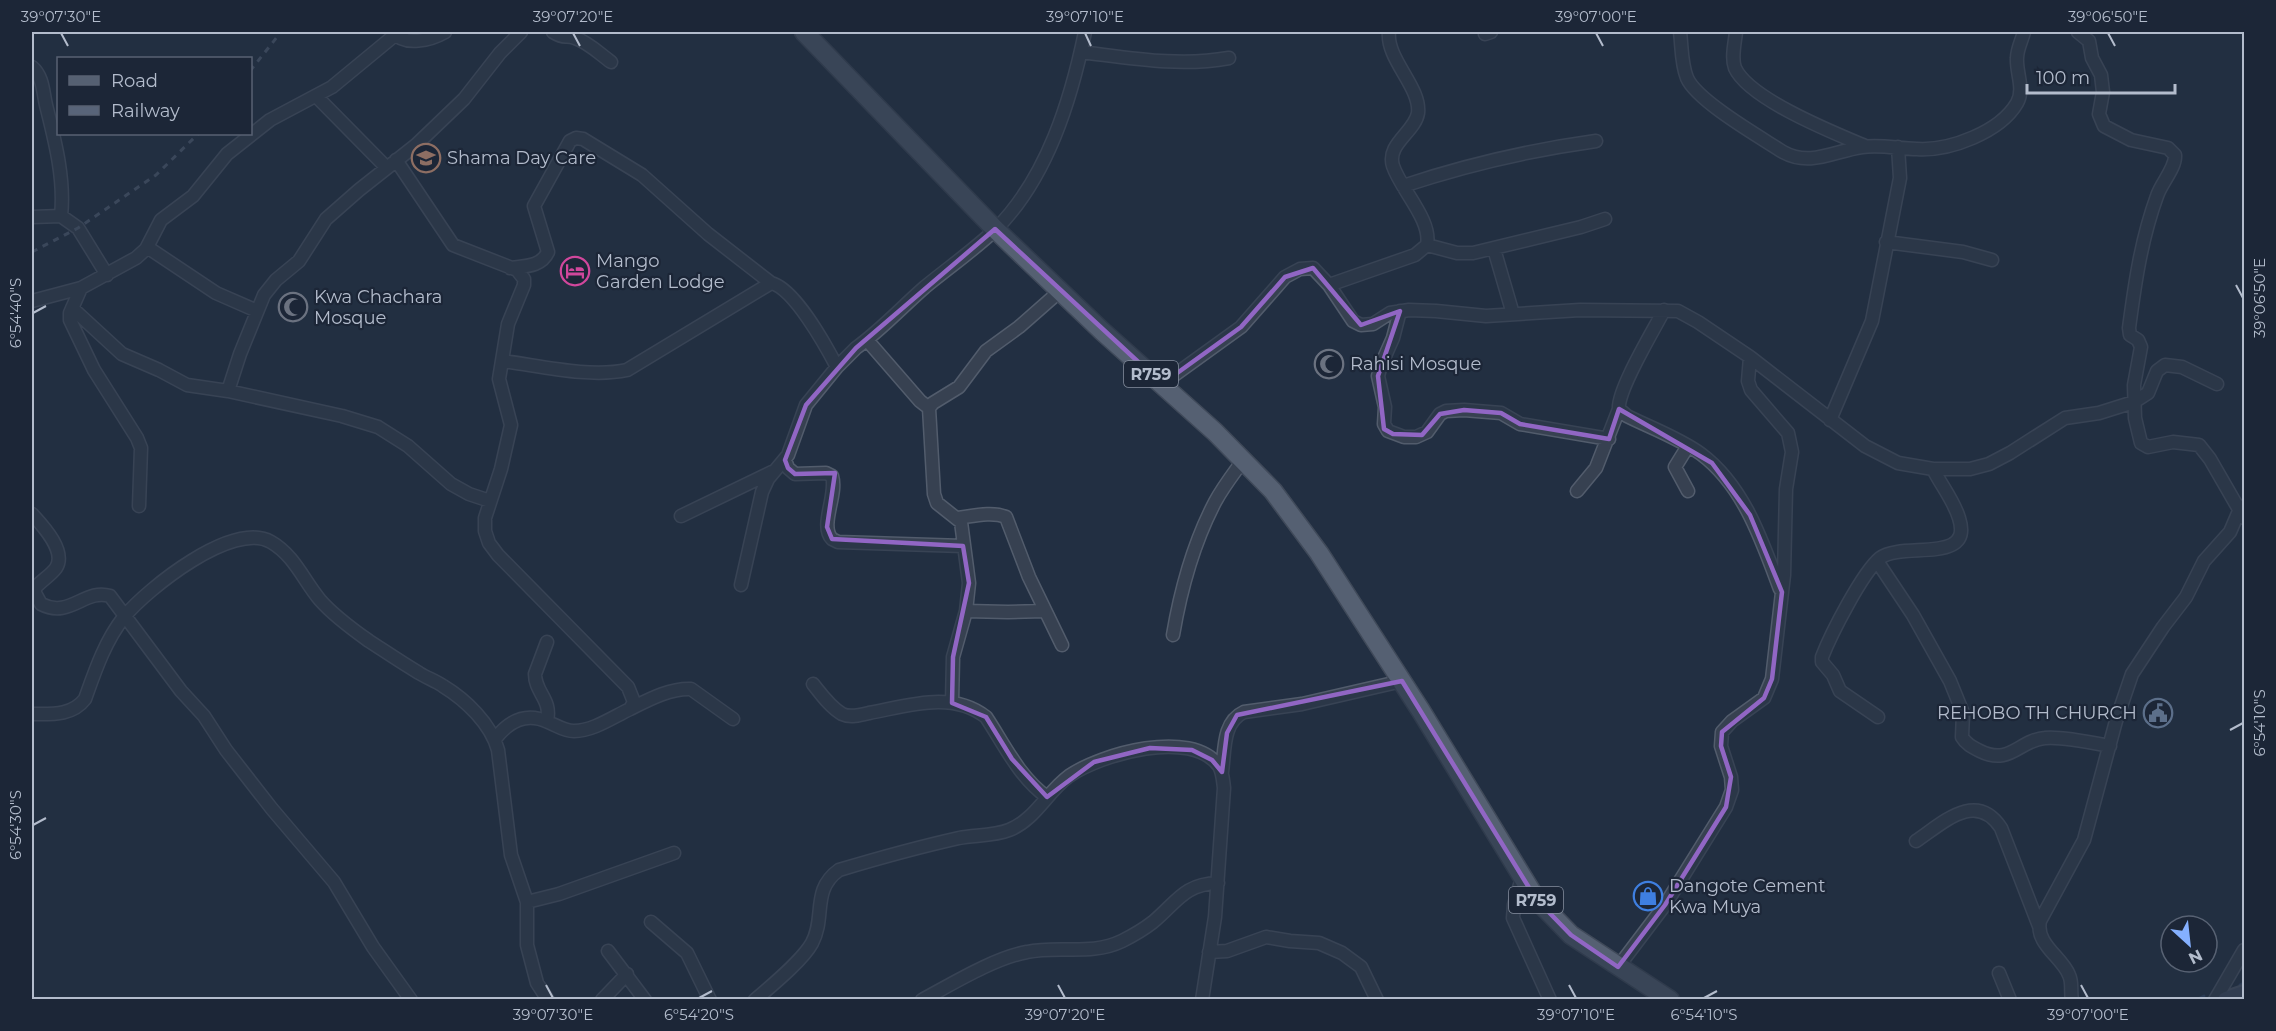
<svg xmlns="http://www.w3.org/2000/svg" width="2276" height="1031" font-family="Montserrat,sans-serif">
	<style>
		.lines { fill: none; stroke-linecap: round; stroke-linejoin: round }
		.stream { stroke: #34496a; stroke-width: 3 }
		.street-casing { stroke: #525c6c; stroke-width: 15 }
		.secondary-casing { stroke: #525c6c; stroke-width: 20 }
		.primary-casing { stroke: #404a5a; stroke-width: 21 }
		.street { stroke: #374151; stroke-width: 12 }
		.secondary { stroke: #444f65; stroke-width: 16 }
		.primary { stroke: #556072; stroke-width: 18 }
		.rail { stroke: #586479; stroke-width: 3; stroke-dasharray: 6 6; stroke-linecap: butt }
		.marked { fill: none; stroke: #9166c4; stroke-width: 4.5; stroke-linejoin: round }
		.ticks { fill: none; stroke: #b3bccc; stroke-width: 2 }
		.labels { text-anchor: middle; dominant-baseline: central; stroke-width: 4.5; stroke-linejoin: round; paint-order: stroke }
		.shield { fill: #1c2637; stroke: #868f9f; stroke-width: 1.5 }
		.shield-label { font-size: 16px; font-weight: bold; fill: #b3bccc }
		.poi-label { font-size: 18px; fill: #b3bccc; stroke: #1c2637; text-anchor: start }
		.neatline { fill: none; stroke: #b3bccc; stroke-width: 2 }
		.ticks-label { font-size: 15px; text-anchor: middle; fill: #b3bccc }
	</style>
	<rect width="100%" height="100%" fill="#222f42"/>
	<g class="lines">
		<!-- stream -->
		<path class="stream" d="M2240,985L2244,983
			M2196,1000L2204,996"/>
		<!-- street casing -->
		<g class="street-casing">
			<path id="street" d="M393,32C405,47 431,40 445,32
				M553,32C566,40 564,34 575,38C588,42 600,54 611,62
				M1680,32C1682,47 1681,63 1687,78C1697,101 1760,137 1783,152C1810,167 1834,151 1862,147C1881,144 1899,149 1917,149C1950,151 2000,132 2017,103C2025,89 2016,73 2017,58C2017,49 2022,40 2024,32
				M1736,32C1735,42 1731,58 1735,68C1749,99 1834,133 1865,146
				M2078,32L2089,41L2092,58L2101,75L2103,92L2099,114L2104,126L2131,140L2168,148L2175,155C2176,168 2161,183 2157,196C2141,240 2135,283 2129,328L2130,335L2138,340L2141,347L2134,385L2135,418L2141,443L2148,447L2173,442L2199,445L2210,459L2244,518
				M1485,34L1491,32
				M1081,52C1131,58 1179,67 1229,58
				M32,67C43,76 43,92 46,105C55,141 65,179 61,216
				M317,97L387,168
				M396,160L453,245L517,270L524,279V285L508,324L499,379L511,425L501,469L485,518V531L489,543L498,555L628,687L634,702L630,709C613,717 593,731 574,731C564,731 556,725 548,722C526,712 509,721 495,739
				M1403,186C1466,165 1531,150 1596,141
				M32,217L61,216L78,228L107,275
				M1886,242L1963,252L1992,260
				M1427,245L1457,253H1473L1581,227L1605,219
				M147,247L216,293L257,311
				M1494,249L1513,314
				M510,268C525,266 541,267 548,252L534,206L570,141L576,138L583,139L642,175L708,234L771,283
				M1329,285L1415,255L1427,245C1432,220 1401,190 1393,166C1386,144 1415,132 1418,113C1421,87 1386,59 1389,32
				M81,288L70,313V320L94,370L137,438L141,448L139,506
				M32,301L81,288L136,258L146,249L161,220L193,196L227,154L270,120L332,87L395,35
				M72,308L122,354L159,370L187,385L228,391L342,416L378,427L408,446L451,484L469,494L490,501
				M1664,310C1654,330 1617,390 1619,409L1627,416C1651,428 1679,438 1701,454C1744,486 1762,541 1780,589
				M1400,311L1393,338L1381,365L1378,376L1385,407L1384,424L1388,431L1404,437H1416L1427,432L1440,414L1446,411L1464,410L1501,413L1520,424L1609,439
				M867,340L920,401L929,408
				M503,361C541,366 590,378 627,370L771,283C794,288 826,346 837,367
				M1162,384L1241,327L1285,277L1300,269L1313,268L1329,285L1353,321L1361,325L1373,324L1390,313L1409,310L1436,311L1486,316L1580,310L1678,311L1698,322L1750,357L1865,446L1898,463L1933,469H1970L1989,464L2010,453L2065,418L2099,413L2134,402L2148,393L2157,371L2165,365L2182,367L2217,384
				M228,391L240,354L264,295L276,280L299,261L326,219L359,190L416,145L464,99L500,53L521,32
				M1830,420L1872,321L1900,178L1898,147
				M1688,446L1675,467L1688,491
				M785,460L788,468L795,474L826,473L832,476C838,495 819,525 832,539L838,542L963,546
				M1577,491L1596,468L1619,409
				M32,514C42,525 67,551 56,568C51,575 41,581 35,588V593L41,604C70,619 85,588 110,596L181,691L204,716L226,750L272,809L334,882L373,947L411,1000
				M681,516L772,472
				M958,518C973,516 992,511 1006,517L1029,577L1062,645
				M1877,561L1913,615L1950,681L1963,713L1962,737C1966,744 1972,747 1980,751C2010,766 2019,740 2045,738C2060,736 2094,743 2110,746
				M741,585L762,492L768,479L788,455L806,405L837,367L856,348C881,330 902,307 925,287C948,268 974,250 996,229C1047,178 1071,100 1085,32
				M966,611L1008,612L1044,611
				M1173,635C1181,588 1193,544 1215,502C1223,487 1234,473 1244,459
				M547,642L535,674C535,693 552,699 547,721
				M813,684C821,694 830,707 842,714C850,718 861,715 869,713C907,706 952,690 986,717C1004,744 1019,777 1047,797
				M952,703L953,657L966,611L969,583L961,522L937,503L934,494L929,408L933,403L959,387L986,351L1019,327L1060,291
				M630,709C648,700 670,688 691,689L733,719
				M32,714C51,714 72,716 85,699C95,671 105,641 124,617C147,589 233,520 271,542C294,555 304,581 320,600C334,616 352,629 369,641C386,652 402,663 419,673C427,678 436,681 443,686C466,700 491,724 498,750L511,855L527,902V945L537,983L548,1000
				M1878,717L1840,691L1833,675L1822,662V657C1831,634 1862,573 1880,558C1903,541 1974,565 1959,518C1954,501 1941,485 1933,469
				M1222,772C1225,751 1222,722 1244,712L1302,704L1402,681
				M1916,841C1943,823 1976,790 2001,828L2039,926
				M1522,878L1514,905L1513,918L1550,1000
				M527,902L559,894L674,853
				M651,922L687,953L710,1000
				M608,951L645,1000
				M1209,952L1227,951L1266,937L1290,941L1319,943L1342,953L1361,967L1377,1000
				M1618,967L1665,905L1726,807L1732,790L1731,777L1721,746L1722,732L1732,721L1764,698L1772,679L1784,575L1786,489L1792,452L1788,433L1751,390L1748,381L1750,357
				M1999,973L2010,1000
				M602,1000L627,974
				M755,1000C771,986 802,961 812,943C826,917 811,890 839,870C879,858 919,847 959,838C975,835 994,836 1009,830C1035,820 1047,792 1069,776C1101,754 1191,728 1219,766C1223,773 1223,781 1224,788L1215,917L1202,1000
				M922,1000C952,984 994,958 1027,952C1059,945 1091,956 1122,941C1132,936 1144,929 1153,922C1177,902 1184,884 1218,883
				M2072,1000C2070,991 2073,983 2069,975C2062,957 2035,944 2040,921L2084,840L2116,721L2132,674L2163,627L2186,597L2204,561L2230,532L2239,511L2244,506
				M2215,1000L2244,950"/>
		</g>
		<!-- secondary casing -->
		<g class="secondary-casing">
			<path id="secondary" d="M2226,1000L2244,994"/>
		</g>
		<!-- primary casing -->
		<g class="primary-casing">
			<path id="primary" d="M804,32L995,229L1102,331L1215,432L1273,491L1319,553L1421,711L1536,899L1571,935L1670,1000"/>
		</g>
		<!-- street -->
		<use href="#street" class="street"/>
		<!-- secondary -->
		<use href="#secondary" class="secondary"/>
		<!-- primary -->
		<use href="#primary" class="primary"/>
		<!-- rail -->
		<path class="rail" d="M250,71L281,32
			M32,252L78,228L156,175L198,134"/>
	</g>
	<!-- marked area -->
	<path d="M0 0H2276V1031H0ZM995,229L1162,384L1241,327L1285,277L1313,268L1361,325L1400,311L1378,376L1384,429L1393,434L1422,435L1440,414L1464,410L1501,413L1520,424L1609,439L1619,409L1712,463L1750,515L1782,592L1772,679L1764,698L1722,732L1721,746L1731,777L1726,807L1665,905L1618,967L1571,935L1536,899L1402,681L1237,715L1227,733L1222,772L1212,760L1192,750L1150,748L1094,762L1047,797L1012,759L986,717L952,703L953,657L969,583L963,546L832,539L827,527L835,473L795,474L788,468L785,460L806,405L856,348Z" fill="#222f42" fill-opacity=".55" fill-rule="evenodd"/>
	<path class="marked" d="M995,229L1162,384L1241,327L1285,277L1313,268L1361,325L1400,311L1378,376L1384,429L1393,434L1422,435L1440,414L1464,410L1501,413L1520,424L1609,439L1619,409L1712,463L1750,515L1782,592L1772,679L1764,698L1722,732L1721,746L1731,777L1726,807L1665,905L1618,967L1571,935L1536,899L1402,681L1237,715L1227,733L1222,772L1212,760L1192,750L1150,748L1094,762L1047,797L1012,759L986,717L952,703L953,657L969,583L963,546L832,539L827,527L835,473L795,474L788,468L785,460L806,405L856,348Z"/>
	<!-- ticks -->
	<path class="ticks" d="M61,33L68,46M573,33L580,46M1085,33L1091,46M1596,33L1603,46M2108,33L2115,46M2236,285L2243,298M33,313L46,306M2230,730L2243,723M33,825L46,818M546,985L553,998M1058,985L1065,998M1569,985L1576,998M2081,985L2088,998M699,998L712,991M1704,998L1717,991"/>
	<!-- icons -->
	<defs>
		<g id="school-ring" transform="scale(1.5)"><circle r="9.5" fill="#1c2637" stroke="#8d6e63" stroke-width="1.5"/><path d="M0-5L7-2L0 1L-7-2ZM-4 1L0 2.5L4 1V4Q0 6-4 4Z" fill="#8d6e63"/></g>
		<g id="hotel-ring" transform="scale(1.5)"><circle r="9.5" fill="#1c2637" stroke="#d1479c" stroke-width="1.5"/><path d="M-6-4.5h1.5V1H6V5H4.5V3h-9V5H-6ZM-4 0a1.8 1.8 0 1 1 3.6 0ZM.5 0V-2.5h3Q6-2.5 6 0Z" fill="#d1479c"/></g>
		<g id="mosque-ring" transform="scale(1.5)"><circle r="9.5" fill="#1c2637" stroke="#6b7280" stroke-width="1.5"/><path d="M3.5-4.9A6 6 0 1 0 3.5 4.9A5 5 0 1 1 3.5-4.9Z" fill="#6b7280"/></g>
		<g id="civic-ring" transform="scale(1.5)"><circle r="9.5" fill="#1c2637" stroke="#5c6f8a" stroke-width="1.5"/><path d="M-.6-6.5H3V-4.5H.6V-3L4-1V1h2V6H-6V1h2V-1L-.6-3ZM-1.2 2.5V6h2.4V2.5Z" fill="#5c6f8a"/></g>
		<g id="shop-ring" transform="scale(1.5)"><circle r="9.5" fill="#1c2637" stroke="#3f7fe0" stroke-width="1.5"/><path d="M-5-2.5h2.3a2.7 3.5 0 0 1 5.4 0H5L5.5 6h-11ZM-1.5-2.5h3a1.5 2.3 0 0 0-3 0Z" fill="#3f7fe0"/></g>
	</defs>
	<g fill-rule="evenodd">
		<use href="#school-ring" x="426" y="158"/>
		<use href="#hotel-ring" x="575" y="271"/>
		<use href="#mosque-ring" x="293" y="307"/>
		<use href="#mosque-ring" x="1329" y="364"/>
		<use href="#civic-ring" x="2158" y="713"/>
		<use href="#shop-ring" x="1648" y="896"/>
	</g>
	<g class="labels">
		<!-- shield labels -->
		<g class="shield">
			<rect x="1124" y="361" width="54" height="26" rx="4.5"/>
			<rect x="1509" y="887" width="54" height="26" rx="4.5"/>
		</g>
		<g class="shield-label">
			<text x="1151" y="374">R759</text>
			<text x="1536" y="900">R759</text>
		</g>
		<!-- poi labels -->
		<g class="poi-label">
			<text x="447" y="158">Shama Day Care</text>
			<text x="596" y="261">Mango<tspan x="596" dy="21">Garden Lodge</tspan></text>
			<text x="314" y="297">Kwa Chachara<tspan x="314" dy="21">Mosque</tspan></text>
			<text x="1350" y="364">Rahisi Mosque</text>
			<text x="2137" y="713" text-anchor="end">REHOBO TH CHURCH</text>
			<text x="1669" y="886">Dangote Cement<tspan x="1669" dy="21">Kwa Muya</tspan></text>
		</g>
	</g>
	<!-- border -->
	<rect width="2276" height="1031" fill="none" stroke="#1c2637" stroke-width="66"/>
	<!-- legend -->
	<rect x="57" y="57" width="195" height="78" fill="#1c2637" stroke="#586273" stroke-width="1.5"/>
	<rect x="69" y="76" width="30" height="9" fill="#556072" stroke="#586273" stroke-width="1.5"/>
	<text x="111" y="87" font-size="18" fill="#b3bccc">Road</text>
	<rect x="69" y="106" width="30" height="9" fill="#586479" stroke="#586273" stroke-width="1.5"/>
	<text x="111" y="117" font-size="18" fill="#b3bccc">Railway</text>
	<!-- north arrow -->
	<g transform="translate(2189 944) rotate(153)"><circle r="28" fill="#1c2637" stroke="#586273" stroke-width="1.5"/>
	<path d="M0-4.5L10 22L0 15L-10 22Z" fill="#85b0ff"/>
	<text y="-9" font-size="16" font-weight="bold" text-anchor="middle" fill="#b3bccc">N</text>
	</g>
	<!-- scale -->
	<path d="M2027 84v9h148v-9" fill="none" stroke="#b3bccc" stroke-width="3"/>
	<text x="2036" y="84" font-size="18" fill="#b3bccc" stroke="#1c2637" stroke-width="4.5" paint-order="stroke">100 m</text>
	<rect x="33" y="33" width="2210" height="965" class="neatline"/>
	<g class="ticks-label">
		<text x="61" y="22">39°07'30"E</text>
		<text x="573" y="22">39°07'20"E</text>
		<text x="1085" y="22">39°07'10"E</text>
		<text x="1596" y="22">39°07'00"E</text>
		<text x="2108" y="22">39°06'50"E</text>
		<text transform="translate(2260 298) rotate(-90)" y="5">39°06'50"E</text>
		<text transform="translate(16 313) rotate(-90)" y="5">6°54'40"S</text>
		<text transform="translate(2260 723) rotate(-90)" y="5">6°54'10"S</text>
		<text transform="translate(16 825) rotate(-90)" y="5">6°54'30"S</text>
		<text x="553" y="1020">39°07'30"E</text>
		<text x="699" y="1020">6°54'20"S</text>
		<text x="1065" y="1020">39°07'20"E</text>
		<text x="1576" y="1020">39°07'10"E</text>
		<text x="1704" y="1020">6°54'10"S</text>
		<text x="2088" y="1020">39°07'00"E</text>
	</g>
</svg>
